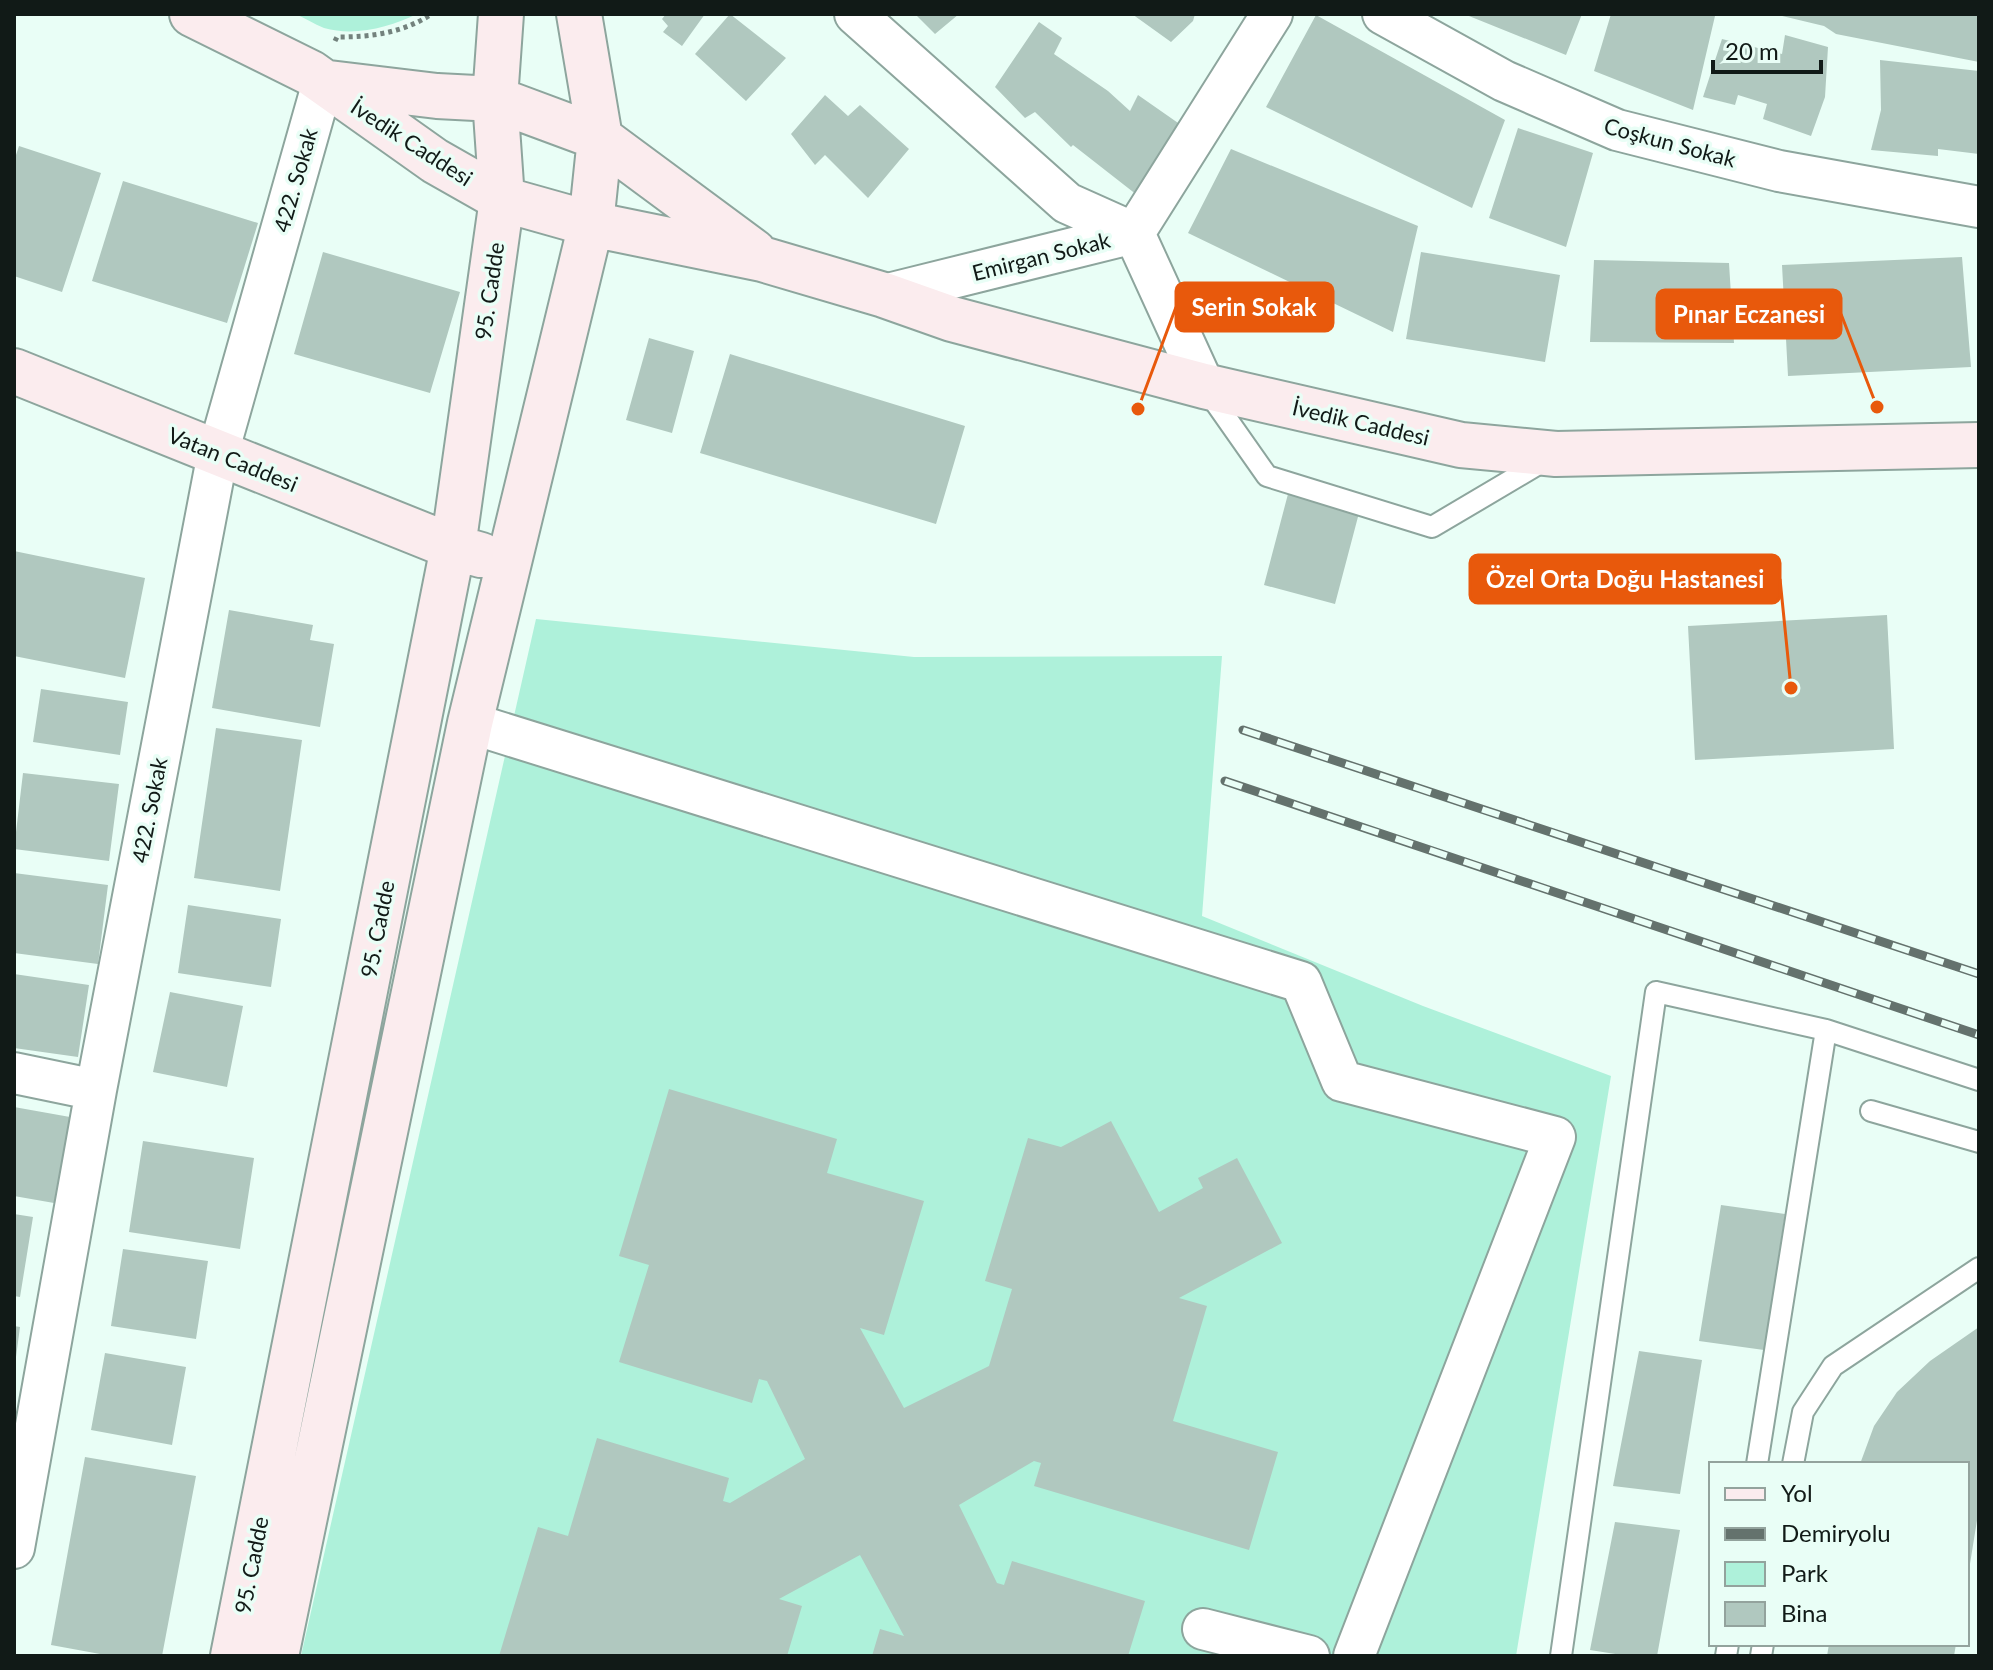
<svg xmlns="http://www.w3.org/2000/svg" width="1993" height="1670" font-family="Lato,sans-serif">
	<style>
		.green { fill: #aef1da }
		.building { fill: #b0c8bf }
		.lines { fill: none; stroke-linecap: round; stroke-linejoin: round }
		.lane-casing { stroke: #8da59d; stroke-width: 24 }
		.street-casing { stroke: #8da59d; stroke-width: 44 }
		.secondary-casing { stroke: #8da59d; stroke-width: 48 }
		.path { stroke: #73827d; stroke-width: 5; stroke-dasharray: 4 4; stroke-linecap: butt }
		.lane { stroke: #fff; stroke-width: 20 }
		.street { stroke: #fff; stroke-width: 40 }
		.secondary { stroke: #fbecee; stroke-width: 44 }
		.rail-casing { stroke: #64726d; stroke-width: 9 }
		.rail { stroke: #e9fef6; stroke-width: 6; stroke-dasharray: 18; stroke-linecap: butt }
		.labels { text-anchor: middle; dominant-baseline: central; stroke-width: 7; stroke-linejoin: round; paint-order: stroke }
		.street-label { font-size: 22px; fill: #111a17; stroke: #e9fef6 }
		.leader { fill: none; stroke: #e8590c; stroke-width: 3 }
		.callout-dot { fill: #e8590c; stroke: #e9fef6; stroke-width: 3 }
		.callout { fill: #e8590c; stroke: #e8590c; stroke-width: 3 }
		.callout-label { font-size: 24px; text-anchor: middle; font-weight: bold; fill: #fff }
	</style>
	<rect width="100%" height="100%" fill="#e9fef6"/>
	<!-- green -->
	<path class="green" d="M295,14H417C390,27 355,37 324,28C314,24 305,18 295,14Z
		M536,619L914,657L1222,656L1202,916L1423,1006L1611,1076L1516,1656H301Z"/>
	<!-- building -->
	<path class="building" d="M666,14H705L682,46L663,32L668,26L662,19Z
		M730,14L786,58L746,101L695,54Z
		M915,14H959L935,34Z
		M1132,14H1195L1193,21L1171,42Z
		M1464,14H1582L1566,55Z
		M1611,14L1715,16L1693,110L1594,71Z
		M1774,14H1979V62L1836,34L1824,26Z
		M1316,15L1505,120L1472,208L1266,107Z
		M1039,22L1062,38L1054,54L1108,91L1130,111L1138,95L1181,125L1137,195L1073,145L1071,147L1035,112L1025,118L995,87Z
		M1785,35L1828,47L1825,97L1811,136L1763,119L1767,104L1738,95L1735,105L1703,97L1722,39L1782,54Z
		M1880,60L1979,71V154L1938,149V156L1871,150L1881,110Z
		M825,95L848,116L860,105L909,149L868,198L825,155L815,165L791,134Z
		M1518,128L1593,153L1566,247L1489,218Z
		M19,146L101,173L62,292L14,276V161Z
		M1231,149L1418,226L1393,332L1188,233Z
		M123,181L258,223L227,323L92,281Z
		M323,252L460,292L430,393L294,354Z
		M1421,252L1560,275L1545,362L1406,339Z
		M1962,257L1971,367L1788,376L1782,265Z
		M1594,260L1729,263L1734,343L1590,342Z
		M649,338L694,351L672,433L626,420Z
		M730,354L965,426L936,524L700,453Z
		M1288,494L1359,513L1335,604L1264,585Z
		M14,551L145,578L125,678L14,656Z
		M229,610L313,625L310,640L334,644L320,727L212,708Z
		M1887,615L1894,749L1695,760L1688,626Z
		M41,689L128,702L120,755L33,742Z
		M216,728L302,740L280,891L194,878Z
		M23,773L119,784L109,861L14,849Z
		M14,873L108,885L98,964L14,953Z
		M188,905L281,919L271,987L178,973Z
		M14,974L89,985L78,1057L14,1048Z
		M170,992L243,1006L227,1087L153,1072Z
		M669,1089L837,1139L827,1173L924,1201L884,1335L860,1328L904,1408L989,1366L1012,1289L985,1281L1028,1138L1061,1147L1111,1121L1159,1212L1203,1188L1198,1178L1237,1158L1282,1243L1179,1298L1207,1306L1173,1421L1278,1452L1249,1550L1034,1486L1041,1463L1034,1461L959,1505L997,1583L1004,1585L1012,1561L1145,1601L1128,1656H872L880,1629L904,1636L860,1555L779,1599L802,1606L787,1656H499L538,1527L568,1536L597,1438L729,1478L723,1501L730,1503L805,1459L767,1381L759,1379L752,1403L619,1362L649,1265L619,1256Z
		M14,1107L70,1117L54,1203L14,1196Z
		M143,1141L254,1158L240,1249L129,1232Z
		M1721,1205L1785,1214L1764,1350L1699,1341Z
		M14,1214L33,1217L20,1297L14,1296Z
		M123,1249L208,1261L196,1339L111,1326Z
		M14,1326L20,1327L16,1357H14Z
		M1979,1327V1508L1969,1570L1967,1464H1860L1874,1426L1897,1392L1930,1361Z
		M1639,1351L1702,1360L1680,1494L1613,1486Z
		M105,1353L186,1367L172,1445L91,1430Z
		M85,1457L196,1476L162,1656H111L51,1645Z
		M1615,1522L1680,1530L1657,1656H1628L1590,1650Z
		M1829,1644H1956L1954,1656H1827Z"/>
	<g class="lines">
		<!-- lane casing -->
		<g class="lane-casing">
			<path id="lane" d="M1208,392L1267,476L1432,527L1547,459
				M1871,1111L1979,1142
				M1757,1464L1826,1030
				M1793,1464L1803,1412L1833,1366L1979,1268
				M1561,1656L1656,992L1826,1030L1979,1080
				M1726,1656L1728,1644
				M1761,1656L1763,1644"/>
		</g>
		<!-- street casing -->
		<g class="street-casing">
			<path id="street" d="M855,14L1067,203L1134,233L1204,386
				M1383,14L1504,81L1617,130L1779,171L1979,207
				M884,295L1134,233L1272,14
				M470,723L1301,982L1342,1081L1555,1137L1354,1656
				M14,1073L96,1090
				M14,1548L96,1090L218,453L323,82
				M1203,1629L1309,1656"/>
		</g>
		<!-- secondary casing -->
		<g class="secondary-casing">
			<path id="secondary" d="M192,14L311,73L435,161L502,199L591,224L762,259L884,295L952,319L1204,386L1461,445L1556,454L1979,445
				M329,83L437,96L495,99L600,138L754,252
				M14,371L453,547L481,555
				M233,1656L453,547L502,199L495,99L501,14
				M276,1656L470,723L591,224L600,138L579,14"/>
		</g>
		<!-- path -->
		<path class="path" d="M335,41L337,37C372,37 402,33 432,14"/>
		<!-- lane -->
		<use href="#lane" class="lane"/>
		<!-- street -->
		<use href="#street" class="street"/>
		<!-- secondary -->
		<use href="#secondary" class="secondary"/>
		<!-- rail casing -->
		<g class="rail-casing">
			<path id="rail" d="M1243,730L1979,974
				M1225,781L1979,1035"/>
		</g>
		<!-- rail -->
		<use href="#rail" class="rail"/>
	</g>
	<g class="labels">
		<!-- street labels -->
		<g class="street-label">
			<text transform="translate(412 142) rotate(33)">İvedik Caddesi</text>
			<text transform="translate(1670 142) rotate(15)">Coşkun Sokak</text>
			<text transform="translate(295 180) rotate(-74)">422. Sokak</text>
			<text transform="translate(1041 256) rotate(-14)">Emirgan Sokak</text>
			<text transform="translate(489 291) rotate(-82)">95. Cadde</text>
			<text transform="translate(1361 422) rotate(13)">İvedik Caddesi</text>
			<text transform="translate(233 459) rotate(22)">Vatan Caddesi</text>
			<text transform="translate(149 810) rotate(-79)">422. Sokak</text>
			<text transform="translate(377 929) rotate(-79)">95. Cadde</text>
			<text transform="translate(251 1565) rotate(-79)">95. Cadde</text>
		</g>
	</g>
	<!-- callouts -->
	<path class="leader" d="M1138 409L1176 307M1877 407L1841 314M1791 688L1780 579"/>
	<g class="callout-dot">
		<circle cx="1138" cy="409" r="8"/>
		<circle cx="1877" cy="407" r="8"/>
		<circle cx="1791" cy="688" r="8"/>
	</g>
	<g class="callout">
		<rect x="1176" y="283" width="157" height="48" rx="8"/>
		<rect x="1657" y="290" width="184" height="48" rx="8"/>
		<rect x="1470" y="555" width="310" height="48" rx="8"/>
	</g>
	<g class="callout-label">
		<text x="1254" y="316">Serin Sokak</text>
		<text x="1749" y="323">Pınar Eczanesi</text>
		<text x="1625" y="588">Özel Orta Doğu Hastanesi</text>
	</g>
	<!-- border -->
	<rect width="1993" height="1670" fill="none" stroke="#111a17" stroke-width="32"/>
	<!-- legend -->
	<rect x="1709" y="1462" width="260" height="184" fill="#e9fef6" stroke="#93a39d" stroke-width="2"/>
	<rect x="1725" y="1488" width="40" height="12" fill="#fbecee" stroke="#93a39d" stroke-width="2"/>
	<text x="1781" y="1502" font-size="24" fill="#111a17">Yol</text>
	<rect x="1725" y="1528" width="40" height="12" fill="#64726d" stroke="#93a39d" stroke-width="2"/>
	<text x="1781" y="1542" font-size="24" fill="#111a17">Demiryolu</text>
	<rect x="1725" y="1562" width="40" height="24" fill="#aef1da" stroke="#93a39d" stroke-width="2"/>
	<text x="1781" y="1582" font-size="24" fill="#111a17">Park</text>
	<rect x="1725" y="1602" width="40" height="24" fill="#b0c8bf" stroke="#93a39d" stroke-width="2"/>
	<text x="1781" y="1622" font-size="24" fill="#111a17">Bina</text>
	<!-- scale -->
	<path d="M1713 60v12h108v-12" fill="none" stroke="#111a17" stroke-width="4"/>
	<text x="1725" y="60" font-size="24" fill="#111a17" stroke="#e9fef6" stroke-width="6" paint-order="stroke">20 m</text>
</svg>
